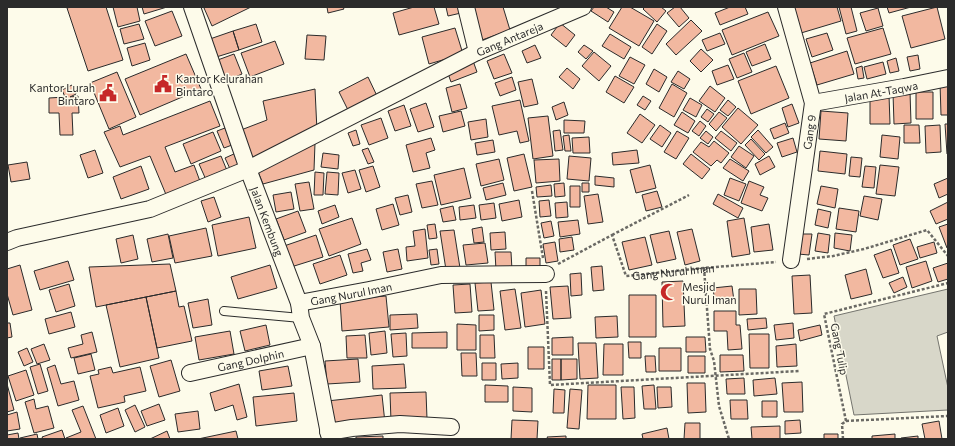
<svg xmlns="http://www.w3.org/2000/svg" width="955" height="446" font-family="Commissioner,sans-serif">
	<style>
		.water { fill: #d8d7c9; stroke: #74746e }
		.building { fill: #f2b8a0; stroke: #2b2b2b }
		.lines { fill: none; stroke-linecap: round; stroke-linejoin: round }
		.lane-casing { stroke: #2b2b2b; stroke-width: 10 }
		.street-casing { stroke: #2b2b2b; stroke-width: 18 }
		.path { stroke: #6a6964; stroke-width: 2.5; stroke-dasharray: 3 2; stroke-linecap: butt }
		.lane { stroke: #fdfbea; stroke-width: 8 }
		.street { stroke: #fdfbea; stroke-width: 16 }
		.labels { text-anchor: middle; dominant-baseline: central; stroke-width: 3; stroke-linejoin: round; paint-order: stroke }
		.street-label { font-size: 11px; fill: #2b2b2b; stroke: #fdfbea }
		.poi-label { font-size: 11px; fill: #2b2b2b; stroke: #fdfbea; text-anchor: start }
	</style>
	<rect width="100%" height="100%" fill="#fdfbea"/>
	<!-- water -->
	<path class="water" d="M948,289V332L937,336L948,388V410L854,415L834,316Z"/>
	<!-- building -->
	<path class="building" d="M71,7H106L123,60L88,71L67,8Z
		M113,7H137L140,21L118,27Z
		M142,7H167L144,14Z
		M206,7H251L212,26L204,8Z
		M327,7H343L344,9L328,13Z
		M414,7H434L439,24L399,35L393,13Z
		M446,7H459L461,13L448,16Z
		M471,7H503L510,30L482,40Z
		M594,7H606L614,12L608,22L591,11Z
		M622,7H630L654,21L639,46L609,28Z
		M645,7H661L666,11L657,22L643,9Z
		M675,7H680L689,18L679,27L667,13Z
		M730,7H745L748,14L720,25L715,13Z
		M793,7H837L841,21L801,33Z
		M839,7H851L857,31L846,34Z
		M887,7H911L889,13Z
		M937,7L945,39L911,48L902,16Z
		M878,8L883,26L866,31L860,13Z
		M172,11L182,36L155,46L145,21Z
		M768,12L779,36L732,55L722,30Z
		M691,20L702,31L676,55L666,44Z
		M560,23L575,35L566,47L551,35Z
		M139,24L144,39L124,44L120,29Z
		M256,24L262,42L239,50L233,31Z
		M657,24L667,31L652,54L642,47Z
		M455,28L463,54L429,64L422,37Z
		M883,28L891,54L855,64L847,38Z
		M233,31L239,50L213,58L207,40Z
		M720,33L725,44L707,51L702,40Z
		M827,33L833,50L812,57L806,39Z
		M610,34L631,47L624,59L602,46Z
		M307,35L326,36L324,60L305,59Z
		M275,41L284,64L250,77L241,53Z
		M145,43L150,60L132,66L127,48Z
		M765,44L771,59L752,66L746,52Z
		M535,45L541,58L527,63L522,51Z
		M584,45L593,51L586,59L578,52Z
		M701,49L713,60L701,72L690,61Z
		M847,51L854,74L817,85L810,63Z
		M594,52L611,66L599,81L582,66Z
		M744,53L752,72L737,78L729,59Z
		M186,54L201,89L140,115L125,79Z
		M234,54L242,74L224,82L215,61Z
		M504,54L512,73L494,79L487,61Z
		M918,55L920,69L910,71L907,57Z
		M630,57L645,65L634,84L619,76Z
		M472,58L477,72L451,82L446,68Z
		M896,58L899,71L890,73L887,61Z
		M883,62L886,74L867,79L864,67Z
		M728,65L734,79L717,85L712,71Z
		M776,66L789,98L751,114L738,81Z
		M862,66L864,78L858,79L856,68Z
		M567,68L580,79L573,89L559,77Z
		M654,69L667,77L659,92L646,84Z
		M678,71L690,79L684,89L671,82Z
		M117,72L136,117L109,129L90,83Z
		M615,76L634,87L624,103L606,92Z
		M368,77L378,98L349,112L339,92Z
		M512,77L516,90L500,96L495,83Z
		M532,79L538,104L524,107L518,82Z
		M940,83H948V115H941Z
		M460,84L467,108L452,112L446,88Z
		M672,84L687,93L674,117L659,108Z
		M72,85L76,94L70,97L78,96L79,113H72L73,135H60L59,113H49V98L65,97L62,90Z
		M710,86L725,98L715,112L699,101Z
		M315,89L317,131L252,158L241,130L267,120L263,101Z
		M910,92L911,123L894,124L893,93Z
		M916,92H933V119H916Z
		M870,95H889L890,124H870Z
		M643,96L651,101L645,110L637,105Z
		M690,98L702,105L696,117L683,110Z
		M520,100L529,141L520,143L517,131L499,135L492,106Z
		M728,100L736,107L728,116L720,110Z
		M210,101L220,126L165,147L175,172L194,165L201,184L167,197L150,156L120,167L104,132L120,126L123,135Z
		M564,102L568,115L556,120L552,107Z
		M426,103L434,127L418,132L410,109Z
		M792,104L799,123L788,127L782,108Z
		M404,105L411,126L395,131L388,111Z
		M738,108L758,125L741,144L722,127Z
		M707,109L714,114L708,122L701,117Z
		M461,111L465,126L443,132L439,116Z
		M821,111L848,113L846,141L819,139Z
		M682,112L695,121L688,133L674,125Z
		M719,112L727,118L716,131L709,124Z
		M640,114L655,125L642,143L627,133Z
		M548,116L553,156L533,159L528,118Z
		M381,118L388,138L369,145L361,125Z
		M486,119L488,137L471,140L468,122Z
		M564,120L585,121L584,133H564Z
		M700,121L706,126L699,136L692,131Z
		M785,123L789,133L774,139L770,129Z
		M945,124H948V154H947Z
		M660,125L671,133L662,147L650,139Z
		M904,125H919L920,143H904Z
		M940,125L941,152L926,153L925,126Z
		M225,128L232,145L224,148L217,131Z
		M356,130L360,144L353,146L348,133Z
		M560,130L563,150L555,151L553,131Z
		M758,130L773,147L766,153L751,137Z
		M677,131L689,138L676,159L664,152Z
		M706,131L713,137L708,144L700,138Z
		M721,131L737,143L731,151L715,138Z
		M213,132L221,151L191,164L183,144Z
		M569,135L571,151H565L563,136Z
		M882,135L900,137L898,159L880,157Z
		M589,137L590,153H573L572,138Z
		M431,138L435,150L426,153L430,168L413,172L406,145Z
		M793,138L797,152L782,157L777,143Z
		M751,139L765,154L759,160L745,145Z
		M493,140L495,152L477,155L475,143Z
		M714,141L729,153L721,163L717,160L711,166L693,152L701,142L709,147Z
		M315,143L314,170L263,184L256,167Z
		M739,146L754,156L746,168L731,157Z
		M368,148L374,162L368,164L362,150Z
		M95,150L103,173L88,178L80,155Z
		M637,150L639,163L613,165L612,153Z
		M820,151L847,154L845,174L818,171Z
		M236,153L240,161L235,170L231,171L225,158Z
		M323,153L339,155L338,169L321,167Z
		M524,154L532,187L514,191L507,158Z
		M691,154L710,169L702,179L683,164Z
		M221,156L228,173L207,182L199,164Z
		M569,156L591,158L589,181L567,179Z
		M769,156L775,167L760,175L755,164Z
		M851,157L862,158L860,177L849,176Z
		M499,159L504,180L481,186L476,164Z
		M559,159L560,181L536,183L534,160Z
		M730,159L749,171L743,181L723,168Z
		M27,162L30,179L11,182L8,165Z
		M650,165L656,188L636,193L630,170Z
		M880,165L899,167L895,196L876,194Z
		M141,166L149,189L121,199L113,177Z
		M373,166L380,187L366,192L359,170Z
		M865,166L876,167L874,188L862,187Z
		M464,168L471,198L441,205L434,175Z
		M355,170L361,189L348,193L342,173Z
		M315,172L324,173L323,195H314Z
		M327,172L339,173L338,195L325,194Z
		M595,176L614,178V187L595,185Z
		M730,178L746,184L739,201L724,195Z
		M948,178V194L939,198L934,184Z
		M432,181L438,205L422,208L416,184Z
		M749,181L764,187L760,195L768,198L762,211L741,203Z
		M309,182L314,209L300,211L295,184Z
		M503,183L506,195L486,200L483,188Z
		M564,183L565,196L555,197L554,184Z
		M582,183H589V192H582Z
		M551,185L552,196L537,197L536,187Z
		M570,186H580V207H570Z
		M821,186L838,189L835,208L817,204Z
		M657,191L662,207L646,211L642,195Z
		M291,192L294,209L276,212L273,195Z
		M598,194L603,222L588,224L584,196Z
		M718,194L743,208L738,218L713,204Z
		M408,195L412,212L400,215L395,198Z
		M864,196L882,199L878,220L860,216Z
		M214,197L221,217L208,222L201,201Z
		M519,200L522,217L502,221L499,204Z
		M549,200L551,216L540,217L539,201Z
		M567,202L568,217L556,218L555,203Z
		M948,202V219L936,224L930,211Z
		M494,203L496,218L481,220L479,205Z
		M393,204L399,225L382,230L376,209Z
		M335,205L339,217L322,224L318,211Z
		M474,205L476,218L460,220L459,207Z
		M453,206L456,220L443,222L440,209Z
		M839,208L859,211L856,232L836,229Z
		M818,209L831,212L828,228L815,225Z
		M298,211L306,232L284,240L276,219Z
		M249,217L256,248L218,256L212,225Z
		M352,218L361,244L329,256L319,229Z
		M744,218L750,254L732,257L727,221Z
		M578,220L580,234L560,237L558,222Z
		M551,221L554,236L544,238L541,223Z
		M435,224L437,238L429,239L427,225Z
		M769,224L773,250L754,252L751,227Z
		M948,224V247L947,248L939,227Z
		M482,227L484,242L474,243L472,229Z
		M206,228L212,256L175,263L169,236Z
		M425,229L428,258L407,261L406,247L415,246L413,231Z
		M692,229L700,261L685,265L677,232Z
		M454,230L460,268L446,270L440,231Z
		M669,231L676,259L657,263L650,235Z
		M505,232L506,249L491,250L490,233Z
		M818,233L830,235L828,253L815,251Z
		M835,233L852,235L850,251L834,248Z
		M168,234L173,258L152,262L147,239Z
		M801,234H812L809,255L798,254Z
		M133,235L138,259L121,263L116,239Z
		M316,235L323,257L291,267L284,246Z
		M572,237L574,250L560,252L559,239Z
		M645,237L652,265L629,270L622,242Z
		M910,239L918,259L900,265L893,245Z
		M555,242L558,261L546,263L543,244Z
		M934,242L937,253L920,258L917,247Z
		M485,243L488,263L466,265L463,245Z
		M367,249L371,260L361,263L363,271L353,273L348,254Z
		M398,249L402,269L387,272L383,252Z
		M437,249L439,264L431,265L429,250Z
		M891,249L899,273L883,278L874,255Z
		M495,252H511L512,270H496Z
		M340,255L347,275L320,284L313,264Z
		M526,258H540V270H526Z
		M68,261L74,280L40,290L34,271Z
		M926,261L932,281L912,288L906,267Z
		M948,263V279L938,282L933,268Z
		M170,264L176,291L96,307L89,267Z
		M20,265L32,310L13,315L7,294V269Z
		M270,265L277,288L238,299L231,277Z
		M602,266L604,290L593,291L591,267Z
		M866,269L872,294L851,299L845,275Z
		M581,273L582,295L571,296L570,274Z
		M810,275L812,313L794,314L792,276Z
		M903,277L907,287L894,293L889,283Z
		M683,281L685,326L663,327L662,282Z
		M491,282L494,310L478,311L475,283Z
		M69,284L75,306L56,312L49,290Z
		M470,284L472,312L455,313L453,285Z
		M568,286L571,318L553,319L550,287Z
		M732,286L734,301L715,303L713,288Z
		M515,289L521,328L505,330L500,291Z
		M739,289H756L757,314L739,315Z
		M541,290L545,324L525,327L521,293Z
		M176,291L179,307L184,306L192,341L157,348L146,297Z
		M629,295H656V337H629Z
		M386,296L389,327L342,331L340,300Z
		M146,297L159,358L120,367L106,305Z
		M208,299L212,325L193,328L188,303Z
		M714,311H736V325H740L742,349L728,350L727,331H714Z
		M71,312L75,327L49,334L45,319Z
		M417,314L418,328L390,330V315Z
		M479,315H494V330L479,331Z
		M617,316L618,337L596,338L595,317Z
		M766,318L767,328L748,330L747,319Z
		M7,323H10L12,337L7,338Z
		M793,323L794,338L776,340L774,325Z
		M457,324L476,325V350H457Z
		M266,325L270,345L245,351L240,331Z
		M820,325L822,335L800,341L798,330Z
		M230,331L234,354L199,360L195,337Z
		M385,331L387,353L371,355L369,333Z
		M92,332L97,352L71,358L68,348L83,344L81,335Z
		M447,332V348H412V333Z
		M406,333L407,356L393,357L391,334Z
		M749,334H769V368H750Z
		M365,335L367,358H347L346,336Z
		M480,335H494L495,358H480Z
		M573,337V355H552V338Z
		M686,337H705L706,352H686Z
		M628,342H641V358H629Z
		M578,343H596L598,378L580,379Z
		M44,344L50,360L37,364L31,349Z
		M604,344H623V375H603Z
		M796,344L797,366L777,367L776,346Z
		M528,347H544V369H528Z
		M27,348L33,362L24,366L18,352Z
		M659,348H681V371H659Z
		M461,353H476L477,376H462Z
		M91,354L95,370L78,374L74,358Z
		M720,355H743L744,371L720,372Z
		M645,356H655L656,372H646Z
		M688,356H705V373H688Z
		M358,359L360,382L327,384L325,361Z
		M552,359H561V380H552Z
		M561,359H577V379L561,380Z
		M171,360L180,391L159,397L150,366Z
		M482,363H496V380H482Z
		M518,363V378L502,379L501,364Z
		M40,364L48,391L38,394L30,367Z
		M404,364L406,388L373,389L372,366Z
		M55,365L61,384L74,381L79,400L58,406L47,368Z
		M288,366L292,386L262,390L259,371Z
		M111,367L113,373L140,367L146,391L124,396L125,402L98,408L90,376L99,374L98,370Z
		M26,370L34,395L16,401L8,376Z
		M744,378L745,394H727L726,379Z
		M775,378L777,394L754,396L753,380Z
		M802,382L803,412H784L782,383Z
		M687,383H705L706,412L688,413Z
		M7,384L14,410L7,412Z
		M239,384L247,417L237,420L233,405L215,411L210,393Z
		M485,385L508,386V402H485Z
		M588,385H616V419H587Z
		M654,385L656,409H644L642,386Z
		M513,387L532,388V412L513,411Z
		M621,387H634L635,418L623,419Z
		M657,387H671L672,407L658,408Z
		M554,389L565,390L564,413H553Z
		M570,389L582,390L579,429L567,428Z
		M426,392L427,419L391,421L390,393Z
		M294,393L297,421L256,426L253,397Z
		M382,395L385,423L331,429L327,401Z
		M34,399L36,409L48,406L54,428L34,433L25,402Z
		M730,400H747L748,419H731Z
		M762,401H777V417H762Z
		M159,404L165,420L147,426L141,411Z
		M135,405L145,427L135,432L125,410Z
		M83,406L96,439H67L66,438L81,432L72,410Z
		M118,408L124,426L106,433L100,415Z
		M198,411L200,429L178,432L175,414Z
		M17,412L20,429L7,431V415Z
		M512,420L538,421L537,439H511Z
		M800,420L801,433L785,434V421Z
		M939,421L942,439H925L922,424Z
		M685,423H700V439H684Z
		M780,426V439H752L751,427Z
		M667,428L669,439H643L642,434Z
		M62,430L65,439H43L42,437Z
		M167,431L170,439H150Z
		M236,431L238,439H198Z
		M18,433L19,439H7V435Z
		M37,434L38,439H20V438Z
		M824,434H838V439H824Z
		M895,434V439H872V436Z
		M383,436V439H356V437Z
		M566,436V439H548L547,437Z
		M918,436V439H902L901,438Z"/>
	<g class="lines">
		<!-- lane casing -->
		<g class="lane-casing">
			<path id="lane" d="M224,311L301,318"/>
		</g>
		<!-- street casing -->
		<g class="street-casing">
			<g id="street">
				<path id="s2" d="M192,7L248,169L299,303L301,318L312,346L330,439"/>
				<path d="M466,7L477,52"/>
				<path d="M786,7L813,103L791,260"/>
				<path id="s3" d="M813,103L904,87L948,78"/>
				<path id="s4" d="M7,242L17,238L150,209L248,169L477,52L583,7"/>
				<path id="s5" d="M299,303L369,290L441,275L546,274"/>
				<path id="s6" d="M190,373L312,346"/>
				<path d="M328,432L352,428L400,424L451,427"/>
			</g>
		</g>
		<!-- path -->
		<g class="path">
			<path d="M532,191L543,258"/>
			<path d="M612,235L689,195"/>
			<path d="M807,259L833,256L864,249L927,230L948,256"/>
			<path id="s1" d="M558,264L612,235L626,276L704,268L776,262"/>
			<path d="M704,268L710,349L714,361L719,406L729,439"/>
			<path d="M546,291L550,385L799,371"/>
			<path d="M846,421L948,416"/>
			<path d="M843,439L842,424L846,421L824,314L948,283"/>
		</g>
		<!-- lane -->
		<use href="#lane" class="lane"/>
		<!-- street -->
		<use href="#street" class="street"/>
	</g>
	<!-- icons -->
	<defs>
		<g id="civic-bare" transform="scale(1.38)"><path d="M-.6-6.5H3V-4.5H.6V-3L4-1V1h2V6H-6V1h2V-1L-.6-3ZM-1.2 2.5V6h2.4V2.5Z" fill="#c62828" stroke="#fdfbea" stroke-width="2.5" paint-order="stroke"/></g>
		<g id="mosque-bare" transform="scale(1.38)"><path d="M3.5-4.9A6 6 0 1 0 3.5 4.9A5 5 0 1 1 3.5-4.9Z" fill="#c62828" stroke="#fdfbea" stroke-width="2.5" paint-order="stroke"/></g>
	</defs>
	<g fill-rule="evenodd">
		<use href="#civic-bare" x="163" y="84"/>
		<use href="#civic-bare" x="108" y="93"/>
		<use href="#mosque-bare" x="669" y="292"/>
	</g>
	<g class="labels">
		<!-- street labels -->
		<g class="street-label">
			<text stroke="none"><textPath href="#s4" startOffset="545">Gang Antareja</textPath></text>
			<text stroke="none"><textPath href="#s3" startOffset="69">Jalan At-Taqwa</textPath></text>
			<text transform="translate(809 132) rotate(-82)">Gang 9</text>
			<text stroke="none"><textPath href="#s2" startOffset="227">Jalan Kembung</textPath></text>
			<text stroke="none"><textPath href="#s1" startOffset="152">Gang Nurul Iman</textPath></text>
			<text stroke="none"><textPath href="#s5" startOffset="53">Gang Nurul Iman</textPath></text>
			<text transform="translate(840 349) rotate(79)">Gang Tulip</text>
			<text stroke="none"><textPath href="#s6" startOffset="62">Gang Dolphin</textPath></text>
		</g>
		<!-- poi labels -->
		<g class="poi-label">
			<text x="176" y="78">Kantor Kelurahan<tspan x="176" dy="13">Bintaro</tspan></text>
			<text x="95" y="87" text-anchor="end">Kantor Lurah<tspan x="95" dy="13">Bintaro</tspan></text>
			<text x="682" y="286">Mesjid<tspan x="682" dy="13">Nurul Iman</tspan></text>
		</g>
	</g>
	<!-- border -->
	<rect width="955" height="446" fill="none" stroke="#2b2b2b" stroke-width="16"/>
</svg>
